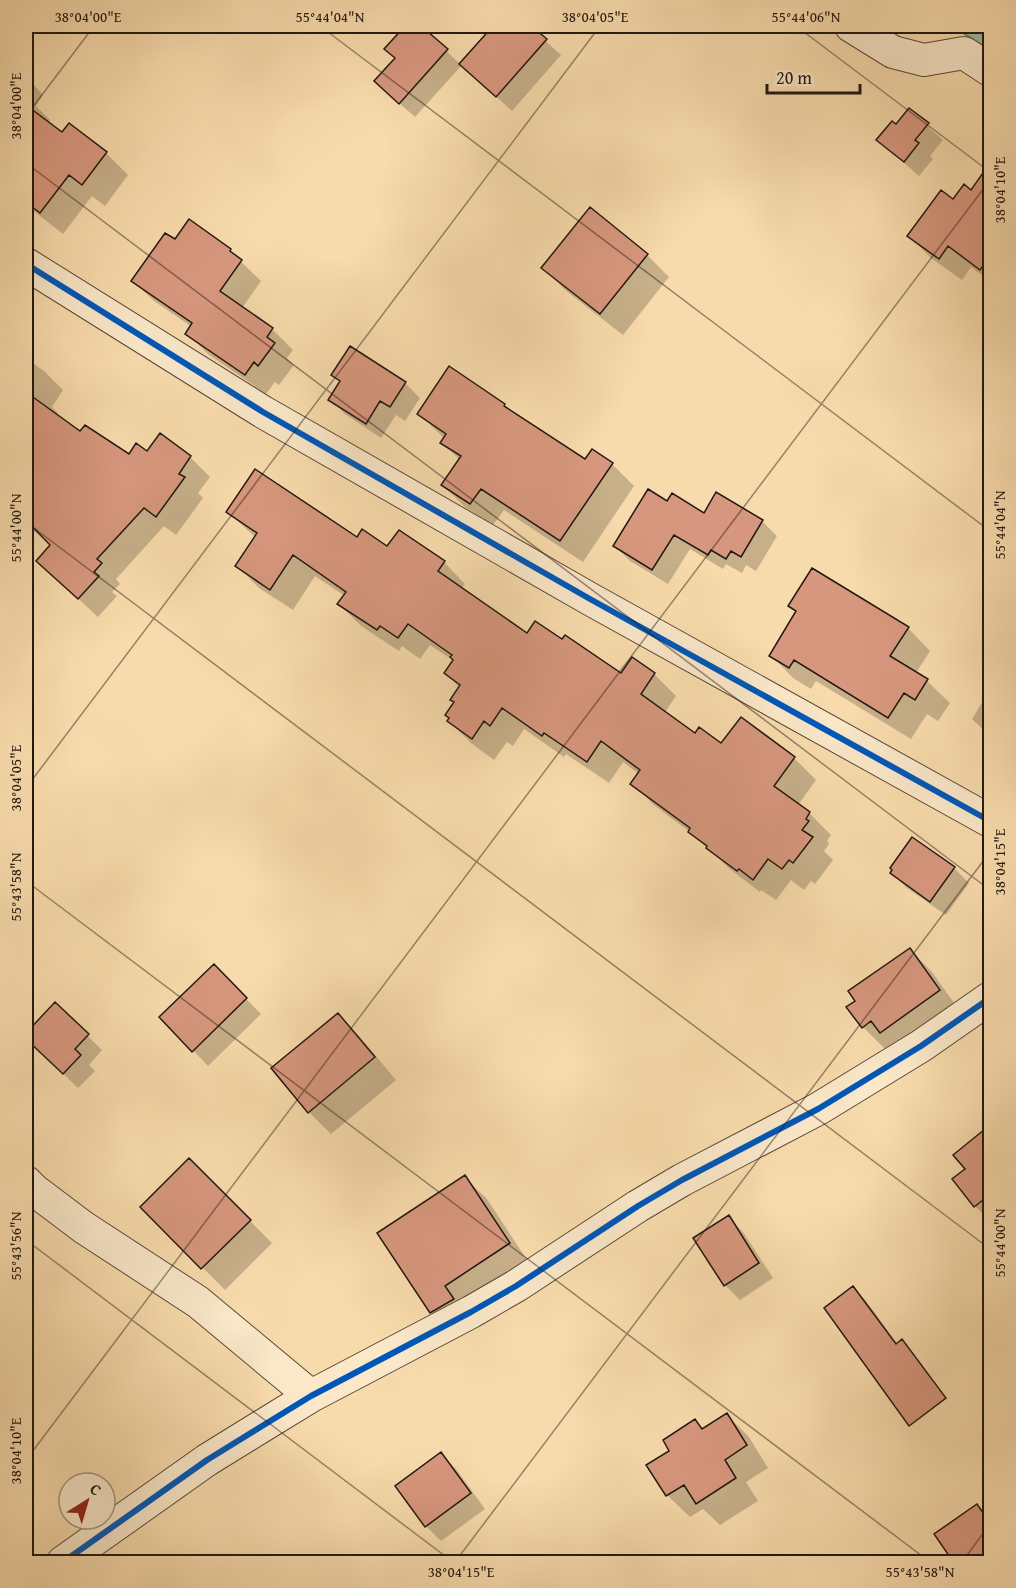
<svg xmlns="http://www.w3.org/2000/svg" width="1016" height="1588" font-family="'Gentium Book Plus',serif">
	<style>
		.water { fill: #9ebba5; stroke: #6c7969; stroke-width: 1.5 }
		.shadow { fill: #0003 }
		.building { fill: #d7977e; stroke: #211710; stroke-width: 1.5 }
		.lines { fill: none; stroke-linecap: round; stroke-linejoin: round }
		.street-casing { stroke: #574837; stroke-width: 34 }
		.street { stroke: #fae8c9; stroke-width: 32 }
		.cycleway-casing { stroke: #fae8c9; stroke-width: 10 }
		.cycleway { stroke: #0057b8; stroke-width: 6 }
		.ticks { fill: none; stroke: #211710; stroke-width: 1.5; stroke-opacity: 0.45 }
		.neatline { fill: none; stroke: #211710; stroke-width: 2 }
		.ticks-label { font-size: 15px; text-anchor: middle; fill: #211710 }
	</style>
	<rect width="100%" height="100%" fill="#f8dbac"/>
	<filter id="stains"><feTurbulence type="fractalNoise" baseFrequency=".00333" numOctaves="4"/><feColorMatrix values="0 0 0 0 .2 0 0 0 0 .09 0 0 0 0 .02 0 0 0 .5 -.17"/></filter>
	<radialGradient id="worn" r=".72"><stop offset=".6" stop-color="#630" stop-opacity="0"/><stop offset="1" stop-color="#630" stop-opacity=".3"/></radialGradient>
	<!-- water -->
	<path class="water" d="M955,26H990V50L955,28Z"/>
	<!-- shadow -->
	<path class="shadow" d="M407,26H424L422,28L461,65L495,26H529L561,55L512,111L462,65L415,117L391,96L396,58L386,49Z
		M26,76L43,95L36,106L50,120L47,124L62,134L106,153L128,175L105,206L92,196L63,234L26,205Z
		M909,110L943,140L930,156L933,159L919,176L878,140L896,126Z
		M974,188L990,200V281L971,267L962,280L931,258L909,236L954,201L972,192Z
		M175,241L230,251L261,281L242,308L272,329L293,350L287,358L294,365L279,385L275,382L266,394L208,354L187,333L192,327L154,301L133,281Z
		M647,255L669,277L623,335L565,290L543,268Z
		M26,358L44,371L63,390L52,407L58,413L56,416L80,434L129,456L147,453L160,435L190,457L210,477L198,493L203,498L176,535L164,526L116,579L120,584L112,592L117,596L98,617L38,561L52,545L26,525Z
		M333,375L405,383L420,398L405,421L396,415L381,438L345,414L330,399L341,382Z
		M504,405L513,414L585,462L612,464L634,486L583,562L504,510L493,525L465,507L443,485L460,460L442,442L445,439L419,414Z
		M668,503L704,515L762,521L777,536L756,571L746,565L742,573L726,564L723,569L690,549L668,584L630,561L615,546Z
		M228,512L357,539L387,548L444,562L465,584L461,589L527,635L621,675L654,674L676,696L665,712L695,735L722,745L794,758L816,780L798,805L810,814L831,835L827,841L829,844L824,851L833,860L815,884L811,881L804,890L791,880L776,900L761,890L760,892L730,869L690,832L654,805L632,783L639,774L623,762L609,783L566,754L564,757L524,729L513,746L507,742L494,760L471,743L449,721L460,688L446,673L454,661L430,645L420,659L402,646L399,651L361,626L339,604L345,596L315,576L293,610L259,588L237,566L256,538Z
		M790,606L908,628L930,651L916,673L927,681L950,703L938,721L927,714L911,739L816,681L811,689L793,678L771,655L797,612Z
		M990,689V736L972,719Z
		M954,868L969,883L946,915L907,888L892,873Z
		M910,950L932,972L961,1013L903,1054L893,1044L885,1049L863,1027L857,1001Z
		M214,966L261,1014L208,1066L161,1017Z
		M55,1004L102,1050L89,1065L95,1071L78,1088L26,1037Z
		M338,1015L360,1037L396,1080L331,1134L309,1112Z
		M990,1127V1221L975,1206L967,1169L956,1155Z
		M189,1160L272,1243L225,1290L142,1207Z
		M464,1177L487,1199L531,1266L454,1334L432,1312Z
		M728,1217L743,1232L773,1278L740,1300L725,1285Z
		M853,1288L866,1301L910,1361L883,1380Z
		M727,1415L749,1437L768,1468L746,1482L758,1501L720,1525L703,1509L690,1517L667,1495L648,1466L671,1451L695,1421L704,1430Z
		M441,1454L456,1469L485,1509L441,1541L426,1526Z
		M977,1506L990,1519V1562H981Z"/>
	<!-- building -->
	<path class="building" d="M405,26H421L448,49L399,104L374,81L395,58L384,49Z
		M493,26H531L547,39L496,97L459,64Z
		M26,105L62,132L69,123L107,152L82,185L69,175L40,213L26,202Z
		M909,108L929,123L915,140L919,143L904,162L876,140L892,121L896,124Z
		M990,163V256L980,270L948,246L939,259L907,236L941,190L953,199L964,184L971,190Z
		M590,207L648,254L600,314L541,268Z
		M189,219L231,249L230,251L242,260L220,291L273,328L267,337L275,343L258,366L254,362L245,375L185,334L192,323L131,281L165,233L175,239Z
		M350,346L406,382L390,407L380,401L366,424L328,400L340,381L331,375Z
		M449,366L505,404L504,406L585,459L592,449L613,463L560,541L481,489L470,504L441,485L461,456L440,443L446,434L417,414Z
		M26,392L80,431L85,425L129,454L136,443L147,451L160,433L191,456L179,474L185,477L156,517L144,508L97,559L102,563L94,572L99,576L78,599L36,561L50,545L26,520Z
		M255,469L357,537L362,529L387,546L399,530L445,561L438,571L527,633L535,621L562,639L565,635L621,673L632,657L655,673L641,694L695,733L699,727L721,743L741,717L795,757L774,786L810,812L806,819L809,821L802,830L813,837L793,863L789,860L782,869L768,859L753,880L739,869L737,871L706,848L707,846L688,832L690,828L630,784L640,770L601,741L587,762L544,733L542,736L502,708L490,726L484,721L472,739L447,721L449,718L445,715L454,702L450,700L460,685L444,673L453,660L450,657L452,655L408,624L398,638L380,626L377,630L337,604L346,592L293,555L270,590L235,566L257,533L226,512Z
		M648,489L667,501L672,493L704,513L716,492L763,520L741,557L731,551L726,559L711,550L708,555L674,535L652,570L613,546Z
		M812,568L909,627L890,656L928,679L915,700L904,693L888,718L794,660L789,668L769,656L796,611L788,606Z
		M912,837L955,867L930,902L890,873L892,870L890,868Z
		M910,948L940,990L880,1033L871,1021L862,1028L846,1007L855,1001L848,991Z
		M214,964L247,998L192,1052L159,1017Z
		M55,1002L89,1034L75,1049L81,1055L63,1074L26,1039V1033Z
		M338,1013L375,1057L308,1113L271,1068Z
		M990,1125V1199L988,1196L974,1207L952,1179L965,1169L953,1155Z
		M189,1158L251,1220L201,1269L140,1207Z
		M465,1175L510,1243L445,1286L454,1299L430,1313L377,1233Z
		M729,1215L759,1263L724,1286L693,1238Z
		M853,1286L896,1344L902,1339L946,1398L909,1426L824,1308Z
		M727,1413L747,1445L725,1460L736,1478L696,1504L684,1485L666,1496L646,1465L669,1451L663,1440L695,1419L702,1429Z
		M441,1452L471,1493L425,1527L395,1486Z
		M977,1504L990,1523V1563H954L934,1534Z"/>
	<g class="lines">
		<!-- street casing -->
		<g class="street-casing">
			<path id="street" d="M851,26L893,52L924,60L964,53L990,70
				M26,264L263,412L590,599L990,821
				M26,1182L34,1190L83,1227L198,1302L311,1396
				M63,1562L207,1460L267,1423L311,1396L471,1312L516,1286L638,1206L682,1180L818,1109L921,1046L990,998"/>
		</g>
		<!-- street -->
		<use href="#street" class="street"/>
		<!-- cycleway casing -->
		<g class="cycleway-casing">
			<path id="cycleway" d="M26,264L263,412L590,599L990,821
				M63,1562L207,1460L267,1423L311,1396L471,1312L516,1286L638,1206L682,1180L818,1109L921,1046L990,998"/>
		</g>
		<!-- cycleway -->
		<use href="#cycleway" class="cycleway"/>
	</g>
	<!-- ticks -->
	<path class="ticks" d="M320,26L990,531M796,26L990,172M26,116L94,26M26,163L990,890M26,522L990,1249M26,788L600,26M26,881L930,1562M26,1240L453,1562M26,1460L990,180M455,1562L990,852M962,1562L990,1524"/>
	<!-- margin -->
	<rect width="1016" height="1588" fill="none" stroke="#f8dbac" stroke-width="66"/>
	<!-- north arrow -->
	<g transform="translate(87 1501) rotate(37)"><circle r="28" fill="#fae8c9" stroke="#a3947f" stroke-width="1.5"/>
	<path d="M0-4.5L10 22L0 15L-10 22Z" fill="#8f2418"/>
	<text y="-9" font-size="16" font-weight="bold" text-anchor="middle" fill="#211710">С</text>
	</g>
	<!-- scale -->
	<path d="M767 84v9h93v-9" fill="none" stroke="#211710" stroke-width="3"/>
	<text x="776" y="84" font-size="18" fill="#211710" stroke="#fae8c9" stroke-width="4.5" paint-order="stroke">20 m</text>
	<rect x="33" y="33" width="950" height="1522" class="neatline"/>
	<g class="ticks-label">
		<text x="88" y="22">38°04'00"E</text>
		<text x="330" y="22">55°44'04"N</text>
		<text x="595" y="22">38°04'05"E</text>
		<text x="806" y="22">55°44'06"N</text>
		<text transform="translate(16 106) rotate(-90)" y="5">38°04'00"E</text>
		<text transform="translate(1000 190) rotate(-90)" y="5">38°04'10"E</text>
		<text transform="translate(1000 525) rotate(-90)" y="5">55°44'04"N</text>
		<text transform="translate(16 528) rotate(-90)" y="5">55°44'00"N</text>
		<text transform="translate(16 778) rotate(-90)" y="5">38°04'05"E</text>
		<text transform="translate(1000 862) rotate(-90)" y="5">38°04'15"E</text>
		<text transform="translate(16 887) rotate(-90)" y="5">55°43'58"N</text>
		<text transform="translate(1000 1243) rotate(-90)" y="5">55°44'00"N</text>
		<text transform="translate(16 1246) rotate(-90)" y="5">55°43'56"N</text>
		<text transform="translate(16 1451) rotate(-90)" y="5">38°04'10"E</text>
		<text x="461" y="1577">38°04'15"E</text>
		<text x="920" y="1577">55°43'58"N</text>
	</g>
	<rect width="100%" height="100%" filter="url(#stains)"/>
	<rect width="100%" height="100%" fill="url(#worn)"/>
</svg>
